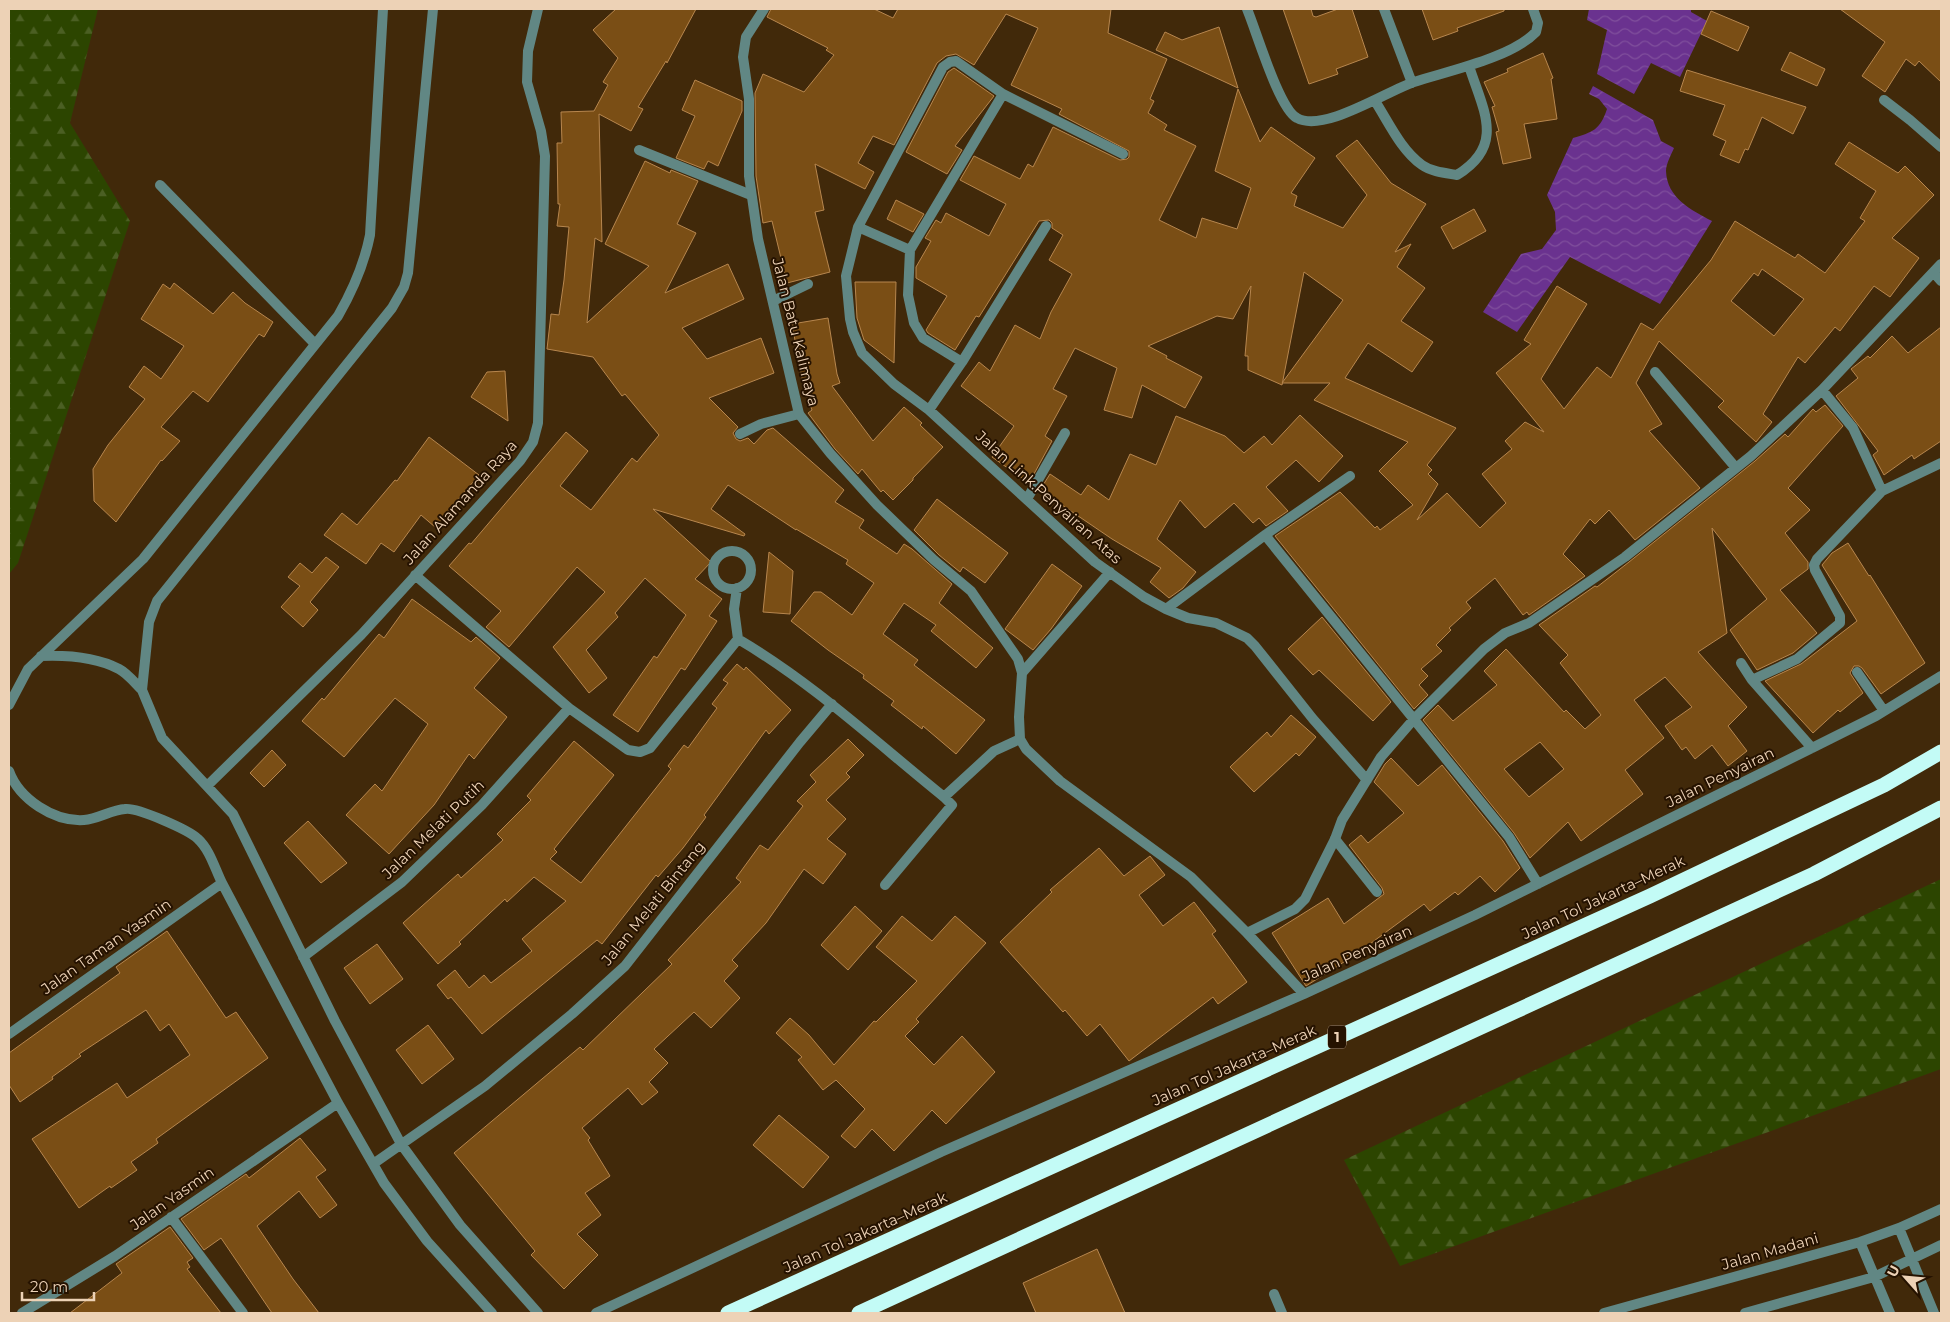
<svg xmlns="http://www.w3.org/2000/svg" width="1950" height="1322" font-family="Montserrat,sans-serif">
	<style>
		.forest { fill: url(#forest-firs) }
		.water { fill: url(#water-waves) }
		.building { fill: #7a4e15; stroke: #b7864e; fill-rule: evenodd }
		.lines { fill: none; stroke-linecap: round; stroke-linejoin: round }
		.lane { stroke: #618784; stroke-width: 10 }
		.street { stroke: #618784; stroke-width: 10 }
		.highway { stroke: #c3fbf6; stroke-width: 15 }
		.labels { text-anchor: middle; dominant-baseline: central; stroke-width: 4; stroke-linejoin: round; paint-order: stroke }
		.shield { fill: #251200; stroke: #b1987f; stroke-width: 1 }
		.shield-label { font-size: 14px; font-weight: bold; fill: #edd2b6 }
		.street-label { font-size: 15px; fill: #edd2b6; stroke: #251200 }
	</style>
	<defs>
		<pattern id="forest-firs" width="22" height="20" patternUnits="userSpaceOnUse" patternTransform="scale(1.25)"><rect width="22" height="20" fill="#2c4500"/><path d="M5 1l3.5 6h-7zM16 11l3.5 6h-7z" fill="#4b5f23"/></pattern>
		<pattern id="water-waves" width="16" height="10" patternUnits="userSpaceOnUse" patternTransform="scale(1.25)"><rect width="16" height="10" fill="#6a328f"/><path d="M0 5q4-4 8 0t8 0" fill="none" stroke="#804f9c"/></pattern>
	</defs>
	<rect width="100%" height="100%" fill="#41290a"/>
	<!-- forest -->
	<path class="forest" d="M9,9H98L70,123L130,221L18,563L9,574Z
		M1941,879V1069L1400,1266L1344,1160Z"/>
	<!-- water -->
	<path class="water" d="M1589,9H1691V12L1707,21L1680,77L1651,63L1634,94L1597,74L1607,30L1587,20Z
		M1593,86L1653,120L1661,141L1674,148C1671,155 1666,164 1666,171C1667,198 1691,210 1712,221L1660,304L1570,257L1517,332L1483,312L1521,254L1542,249L1556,230L1555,212L1547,195L1573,138C1593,132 1600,130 1607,109L1599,99L1589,94Z"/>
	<!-- building -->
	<path class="building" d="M616,9H696L667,63L666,61L638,107L643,109L631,131L599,114L602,242L595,238L587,323L649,266L605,244L645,161L670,173L671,170L698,181L677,224L696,233L665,293L728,264L744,299L682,328L707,359L761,338L774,373L709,398L738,427L733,433L736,439L740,441L748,438L754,444L767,430L773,428L844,490L835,502L864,520L859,528L897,554L904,544L912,549L952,584L939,603L993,648L976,668L931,631L936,625L904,603L883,634L918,660L914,665L985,720L956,754L923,726L922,729L891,705L894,701L863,678L864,675L828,650L791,621L814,592H821L852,615L874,583L846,564L848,560L796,529V530L728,485L711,509L745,534L744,536L653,509L711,562L695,579L722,599L709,616L717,621L685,670L681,668L638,732L613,715L654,656L657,658L686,615L645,578L615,613L618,617L586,650L607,678L589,693L553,647L605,592L577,567L509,647L486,627L501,611L449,566L469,543L471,544L566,432L588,451L560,486L591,510L632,458L637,462L659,435L625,394L622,396L593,357L547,349L551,314L559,315L564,280L569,227L557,226L560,204H558L557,143H562L561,112L594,111L608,85L603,82L618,58L593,30Z
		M771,9H874L893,18L898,9H1111L1108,33L1167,59L1150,99L1154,101L1148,113L1167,125L1164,130L1196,146L1159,220L1196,238L1202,218L1237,229L1251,188L1215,171L1238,89L1260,142L1271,127L1315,158L1291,193L1297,196L1294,206L1343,228L1367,195L1336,156L1357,140L1391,183L1426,204L1395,252L1411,244L1397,267L1425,288L1401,321L1433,342L1412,372L1368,343L1345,378L1456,428L1427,465L1432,470L1428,474L1438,484L1417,520L1447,493L1480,528L1506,503L1482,474L1512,449L1505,441L1525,422L1544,432L1496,373L1531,344L1524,340L1557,286L1587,304L1541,379L1564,409L1597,367L1611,378L1641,323L1653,330L1711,260L1735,221L1795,258L1798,254L1825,273L1865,221L1860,218L1876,191L1835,164L1849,142L1898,173L1905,166L1934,195L1892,238L1919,258L1890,297L1874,286L1840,331L1835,327L1805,363L1798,357L1763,414L1772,422L1756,442L1718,407L1724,401L1659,341L1636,383L1662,424L1649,431L1700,488L1635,540L1609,510L1595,524L1590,519L1563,554L1585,576L1529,615L1527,612L1523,615L1495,578L1466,602L1471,608L1449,628L1451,630L1436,645L1442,651L1421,669L1428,676L1419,685L1428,695L1414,709L1275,536L1340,492L1375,528L1377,526L1380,530L1413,505L1379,471L1408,442L1314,400L1330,383H1282L1343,300L1304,272L1282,385L1248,370V356H1245L1251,286L1233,319L1217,316L1148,346L1167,356L1166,358L1202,377L1185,408L1142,385L1132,418L1104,410L1117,368L1075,348L1053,389L1067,396L1045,436L1052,441L1029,483L992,457L1014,426L961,386L979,362L990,371L1015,325L1040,339L1051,312L1072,274L1049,260L1063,235L1052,228V223L1049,220L1039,221L979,317L976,316L955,350L928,333L926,330L947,296L916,278V267L931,241L925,238L936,220L941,223L946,213L989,236L1006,204L960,180L974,156L1020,179L1028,164L1033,167L1053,127L1120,160L1127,159L1129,157V151L1059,114L1062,109L1011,85L1038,28L1006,14L974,65L956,54L946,56L937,63L894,145L873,136L858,163L874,172L865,189L815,164L824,210L815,212L830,272L787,283L772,221L763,223L756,176L755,93L763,74L804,92L834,55L826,50L828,48L767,17ZM1762,269L1804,299L1774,336L1731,301L1754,273L1758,276Z
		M1283,9H1311L1313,16L1316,17L1338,9H1352L1368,57L1336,69L1338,74L1309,84Z
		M1422,9H1504V11L1457,28L1458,31L1433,40Z
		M1840,9H1941V82L1919,61L1915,66L1906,59L1885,92L1862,76L1885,42Z
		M1711,11L1749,27L1738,51L1701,34Z
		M1219,27L1238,88L1156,50L1165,32L1182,40Z
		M1790,52L1825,69L1817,86L1781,70Z
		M1543,53L1553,78L1551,79L1557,119L1524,124L1531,158L1503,164L1496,132L1499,131L1492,107L1495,106L1484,82L1508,72L1507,69Z
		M954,68L994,96L955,146L962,150L947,174L906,152L948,72Z
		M1687,70L1806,107L1793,134L1762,117L1748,150L1745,149L1739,163L1720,155L1726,141L1713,135L1725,105L1680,91Z
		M695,80L742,101V111L718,166L708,161L704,169L676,158L695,116L682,110Z
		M896,200L924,214L913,232L887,219Z
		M1474,209L1486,231L1453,249L1441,227Z
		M855,282H896L894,363L864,340L857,318Z
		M174,283L213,314L233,292L245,303L273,322L264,337L259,334L208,402L193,391L161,427L180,441L162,461L161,460L116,522L94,501L93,469L108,445L145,399L129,387L144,366L161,379L184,346L141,319L163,284L170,289Z
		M828,318L837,374L840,383L832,386L873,441L904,407L922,423L920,425L943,447L913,478V480L893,500L883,490L881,492L862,469L858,474L835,449L808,413L812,410L804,389L792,324Z
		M1941,327V441L1914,459L1912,455L1884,475L1873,455L1878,451L1836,396L1858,378L1851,369L1868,356L1870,358L1892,336L1908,353Z
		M505,371L508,421L471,397L487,372Z
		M1825,405L1843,426L1788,488L1810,510L1785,533L1808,562V569L1780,590L1817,633L1793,653L1757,670L1730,630L1767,599L1712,528L1727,633L1698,652L1747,707L1728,726L1747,751L1728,766L1712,745L1695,759L1686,747L1682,750L1665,726L1692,707L1665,677L1634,700L1664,738L1625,770L1643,794L1581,841L1568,822L1530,858L1514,833L1423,720L1438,705L1453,721L1497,685L1484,671L1506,649L1564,712L1566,710L1585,729L1601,715L1560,663L1568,655L1539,625L1595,586L1597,587L1629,562L1755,461L1785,434L1788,437L1813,409L1816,412ZM1540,742L1564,769L1529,797L1504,769Z
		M1300,415L1343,456L1319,482L1296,460L1266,487L1288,511L1266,526L1259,518L1253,523L1234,503L1205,528L1180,500L1157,539L1196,572L1183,588L1169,598L1150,582L1161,568L1112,539L1040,490L1050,474L1081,495L1088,485L1109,500L1130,454L1156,465L1176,416L1225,436L1244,453L1264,436L1272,445Z
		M429,437L479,475L435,527L421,515L394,552L381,543L366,564L324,535L342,513L357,525L395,480L397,481Z
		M937,499L1008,553L985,583L963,567L960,572L939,555L914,530Z
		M1848,543L1869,576L1870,575L1925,663L1881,694L1862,668L1859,666H1854L1850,673L1863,693L1840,712L1838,710L1813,733L1765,681L1801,664L1857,621L1822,565L1832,553Z
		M769,552L793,571L790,614L763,612Z
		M326,557L339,567L310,602L318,610L303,627L281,607L300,586L288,577L300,563L312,573Z
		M1052,564L1082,586L1051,629L1033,650L1005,629Z
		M412,599L471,642L476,637L500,658L474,688L507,717L474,759L469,754L434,805L389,854L346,815L375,784L382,791L428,724L395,698L344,757L302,721L322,698L324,700L379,634L384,638Z
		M1322,617L1391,702L1373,721L1319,670L1313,675L1288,649Z
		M737,664L744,670L746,667L791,710L769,734L766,730L704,815L706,817L683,848L658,877L656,875L602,944L597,940L482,1034L451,997L448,999L437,985L455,970L469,988L484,975L491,983L532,951L522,939L566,901L534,877L507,902L505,899L459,942L461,944L438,964L403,923L458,874L461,878L503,840L497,834L531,800L527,796L574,741L614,775L554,849L557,852L550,859L581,883L671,769L668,766L684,745L688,748L717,708L712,704L728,683L723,680Z
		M1291,715L1316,737L1299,756L1296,753L1254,792L1230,767L1267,732L1271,737Z
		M848,739L864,755L846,773L850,777L826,800L846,819L827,839L846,854L823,884L804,869L766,923L732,960L738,966L724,981L740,998L711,1028L694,1012L654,1049L668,1063L649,1082L658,1092L642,1105L628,1088L582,1128L590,1138L588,1140L610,1176L585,1193L601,1215L577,1234L598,1255L564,1289L531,1255L535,1251L454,1153L580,1047L583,1050L672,964L668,960L741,882L736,878L760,845L768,850L803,806L797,801L816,782L810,775Z
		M272,750L286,765L264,787L250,773Z
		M1391,758L1418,786L1442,765L1503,841L1520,868L1495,892L1480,876L1458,895L1455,892L1430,911L1424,904L1355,955L1306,986L1272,933L1328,898L1344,924L1384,894L1382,888L1349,845L1361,835L1368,843L1404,813L1374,782L1385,764Z
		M308,821L347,863L321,883L284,843Z
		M1099,848L1124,876L1150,856L1165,875L1139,895L1163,926L1194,902L1216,931L1212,934L1247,982L1218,1004L1213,997L1129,1061L1100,1024L1087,1036L1065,1010L1063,1012L1000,942L1052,892L1050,890Z
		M855,906L882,931L848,970L821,945Z
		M902,916L932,941L955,916L986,943L916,1019L919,1022L905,1036L934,1065L962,1036L995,1072L946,1124L932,1110L894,1151L872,1129L855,1148L841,1136L865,1109L836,1080L823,1090L798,1060L802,1057L776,1033L790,1018L809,1035L834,1065L874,1021L876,1022L917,981L876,947Z
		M167,931L226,1018L236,1012L268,1058L156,1139L158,1143L131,1162L137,1170L111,1188L110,1186L79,1208L32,1139L117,1083L127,1098L190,1055L169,1024L160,1031L146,1010L79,1054L81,1056L52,1077L53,1079L20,1102L9,1085V1053L120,973L116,967Z
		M377,944L403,979L370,1004L344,968Z
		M428,1025L454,1059L422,1084L396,1050Z
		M779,1115L829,1157L803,1188L753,1145Z
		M300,1138L326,1170L316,1177L337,1205L320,1218L299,1191L257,1226L293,1279L319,1313H272L221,1238L204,1250L181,1219L246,1174L249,1178Z
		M170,1227L193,1258L187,1262L190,1267L187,1269L221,1313H70L122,1273L116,1264Z
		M1097,1249L1125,1313H1036L1023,1283Z"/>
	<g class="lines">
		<!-- lane -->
		<path class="lane" d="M639,150L751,195
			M160,185L315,344
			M773,301L808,284
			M740,434L761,424L799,414
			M1335,839L1377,892
			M1274,1294L1282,1313"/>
		<!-- street -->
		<path class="street" d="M433,9L408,273L404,287L392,308L157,601L149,622L142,690L162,738L233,814L335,1021L401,1144L460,1225L538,1313
			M764,9L746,37L743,57L749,99V176L758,239L799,414L830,453L877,505L934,560L971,591L1018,659L1022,673
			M1247,9C1256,30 1279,109 1297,118C1324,133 1387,91 1414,82C1448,71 1511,58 1536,32L1538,23L1533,9
			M1384,9L1412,83
			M1003,94L1123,154
			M1884,100L1910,120L1941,147
			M1375,101C1389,123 1401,150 1422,165C1432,172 1445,173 1457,175C1506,145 1483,110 1469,66
			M858,227L910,250
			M1934,273L1941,281
			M962,362L923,338L914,323L908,295L910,250L1003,94L956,61L950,62L943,67L858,227L846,276L850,319L853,332L862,353L894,384L929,410L1095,562L1144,597L1166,609L1188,618L1216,623L1247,638L1255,646L1313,719L1367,780
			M1655,372L1736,468
			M1822,390L1853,428L1882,491
			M929,410L962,362L1046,226
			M1027,499L1065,433
			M1265,535L1509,837L1538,884
			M713 570a19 19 0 1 1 38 0a19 19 0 1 1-38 0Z
			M1110,572L1022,673L1019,717L1020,739L1026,749L1060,781L1191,877L1247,933L1304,994L1475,915L1812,748L1876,716L1941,676
			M415,575L569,708L628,750L640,752L650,748L738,639
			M737,588L734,609L738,639C813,683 877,743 944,797L994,751L1020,739
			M1166,609L1265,535L1350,476
			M41,656C66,655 96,657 119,669C127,673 135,683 142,690
			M1741,663L1752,680
			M1857,672L1884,711
			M9,705L28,669L143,559L338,316C353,290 364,265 370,235L383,9
			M1812,748L1752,680L1797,659L1840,623V616L1815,570L1814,565L1817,559L1882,491L1941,463
			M9,771C19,799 54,822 84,820C98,819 111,810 125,809C137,807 189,830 198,839C210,850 215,869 222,883L338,1103L384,1183L427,1241L492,1313
			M207,786L361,635L520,461L533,442L538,423L545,156L541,131L527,82L528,51L538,9
			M885,885L952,805L944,797
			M1247,933L1295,909L1305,899L1335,839L1342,820L1381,757L1414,719L1484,649L1505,633L1529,623L1625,557L1751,456L1822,390L1941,264
			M303,957L402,882L482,805L569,708
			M9,1034L222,883
			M373,1164L485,1086L572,1014L625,966L800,742L832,704
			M171,1217L243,1313
			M1899,1228L1934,1313
			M1860,1242L1890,1313
			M22,1313L115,1256L338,1103
			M596,1313L941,1152L1304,994
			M1604,1313L1860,1242L1899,1228L1941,1209
			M1745,1313L1874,1277L1941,1245"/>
		<!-- highway -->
		<path class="highway" d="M728,1313L1650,896L1884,785L1941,752
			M859,1313L1814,874L1941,808"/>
	</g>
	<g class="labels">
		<!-- shield labels -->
		<rect class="shield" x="1328" y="1025.5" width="18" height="23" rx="4"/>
		<g class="shield-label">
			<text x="1337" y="1037">1</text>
		</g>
		<!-- street labels -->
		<g class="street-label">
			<text transform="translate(796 332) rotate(76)">Jalan Batu Kalimaya</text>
			<text transform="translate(1049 497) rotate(42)">Jalan Link.Penyairan Atas</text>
			<text transform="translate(460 502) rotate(-48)">Jalan Alamanda Raya</text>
			<text transform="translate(1720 777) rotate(-26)">Jalan Penyairan</text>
			<text transform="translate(433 829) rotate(-44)">Jalan Melati Putih</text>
			<text transform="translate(1603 897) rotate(-25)">Jalan Tol Jakarta–Merak</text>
			<text transform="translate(653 903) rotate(-51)">Jalan Melati Bintang</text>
			<text transform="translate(106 946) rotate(-35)">Jalan Taman Yasmin</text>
			<text transform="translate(1357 953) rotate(-24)">Jalan Penyairan</text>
			<text transform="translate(1234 1065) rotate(-24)">Jalan Tol Jakarta–Merak</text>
			<text transform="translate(172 1198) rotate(-35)">Jalan Yasmin</text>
			<text transform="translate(865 1232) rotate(-24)">Jalan Tol Jakarta–Merak</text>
			<text transform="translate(1770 1251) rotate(-16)">Jalan Madani</text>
		</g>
	</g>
	<!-- border -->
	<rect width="1950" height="1322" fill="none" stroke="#edd2b6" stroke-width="20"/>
	<!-- north arrow -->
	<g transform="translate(1905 1277) rotate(297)" stroke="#251200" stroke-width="4" paint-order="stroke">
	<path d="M0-4L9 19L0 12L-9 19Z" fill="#edd2b6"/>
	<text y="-8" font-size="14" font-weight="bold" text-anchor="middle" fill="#edd2b6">U</text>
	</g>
	<!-- scale -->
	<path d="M22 1292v8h72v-8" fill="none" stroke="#edd2b6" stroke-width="2.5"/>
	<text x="30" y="1292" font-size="15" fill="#edd2b6" stroke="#251200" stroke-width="4" paint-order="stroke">20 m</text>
</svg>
